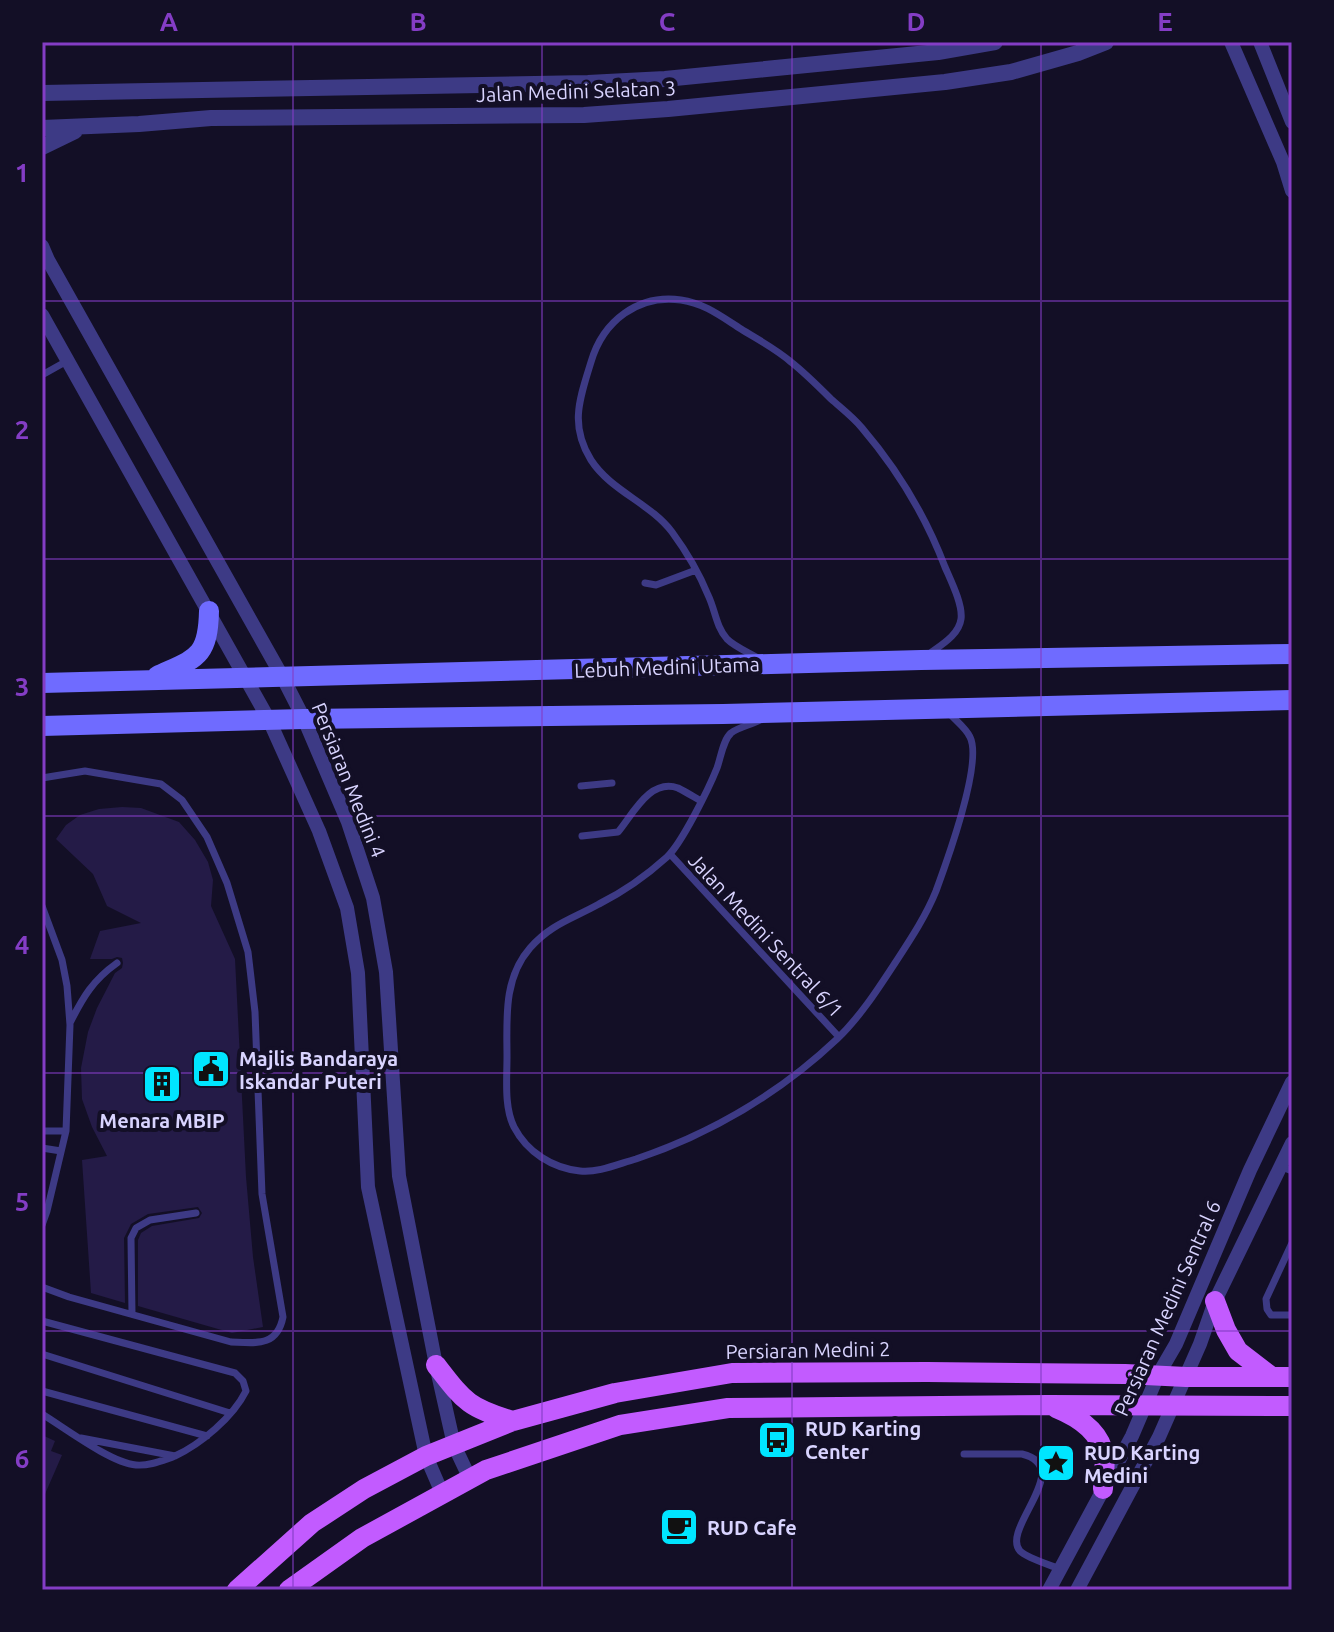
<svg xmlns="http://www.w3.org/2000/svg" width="1334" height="1632" font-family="Ubuntu,sans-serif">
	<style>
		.building { fill: #241b47 }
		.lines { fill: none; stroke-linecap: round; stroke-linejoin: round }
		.service { stroke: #3d3a85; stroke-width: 7 }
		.minor { stroke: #3d3a85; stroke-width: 14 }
		.tertiary { stroke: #3d3a85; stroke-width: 16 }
		.secondary { stroke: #6f6bff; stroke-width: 20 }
		.primary { stroke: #c25bff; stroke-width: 20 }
		.grid { fill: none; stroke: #843dc5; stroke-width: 2; stroke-opacity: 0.55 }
		.labels { text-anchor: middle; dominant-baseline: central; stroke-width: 8; stroke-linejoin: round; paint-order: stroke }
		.street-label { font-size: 20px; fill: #d9d4ff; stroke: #130f26 }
		.poi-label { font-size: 20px; font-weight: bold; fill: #d9d4ff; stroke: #130f26; text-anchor: start }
		.neatline { fill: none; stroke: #843dc5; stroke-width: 3 }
		.grid-label { font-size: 26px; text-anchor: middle; font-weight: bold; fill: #843dc5 }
	</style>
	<rect width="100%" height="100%" fill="#130f26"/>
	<!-- building -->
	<path class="building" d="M122,807L141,808L179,822L195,840L208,862L213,880L211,906L235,959L246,1177L253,1257L263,1327L232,1333L138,1306V1240L141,1233L152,1226L199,1218L202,1213L198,1207L148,1214L131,1224L124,1238L125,1303L91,1293L82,1160L107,1156L92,1127L82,1099L81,1068L88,1032L97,1008L115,973L122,968L123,963L122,958L117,957L112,959H90L100,931L141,923L107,906L93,874L56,839L66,825L80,815L99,809Z
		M42,1435L55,1441L51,1451L62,1455L42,1501Z"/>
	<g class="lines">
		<!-- service -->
		<path class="service" d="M42,375L67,361
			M645,583L656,585L696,570
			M758,658C748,652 735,647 727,639C716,627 715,609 708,595C699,573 686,551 672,532C650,503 611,491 591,460C569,425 580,398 591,362C603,321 638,294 681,300C704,303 722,317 741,329C757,339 776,349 791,362C805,373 818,386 831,399C841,408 853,417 862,428C897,469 926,517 945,567C951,581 963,605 961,619C959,635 941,645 929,654
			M760,720C751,725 739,727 731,733C723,740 721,757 717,768C709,788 682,843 667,857C647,875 623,892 599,904C572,919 551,924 530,948C503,979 507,1019 507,1057C507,1079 504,1107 514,1127C527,1152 552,1168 580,1171C598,1173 618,1164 636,1159C710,1134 780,1093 837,1039C860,1017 878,989 895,963C910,940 926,916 936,891C947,861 983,763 970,737C966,728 955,720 949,713
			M42,778L85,771L161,784L182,800L207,837L227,883L248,952L255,1012L262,1194L283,1317C277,1347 256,1343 231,1342L69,1297L42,1287
			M581,786L612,783
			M582,836L618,832C633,814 650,778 678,788C686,792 694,797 701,801
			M670,854L839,1037
			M42,906L62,960L67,986L70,1025L66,1131L47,1211L42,1225
			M70,1023C83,997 93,980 117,963
			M42,1131H66
			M42,1148L61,1151
			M1280,1166L1292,1171
			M1292,1243L1266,1299L1267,1309L1271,1315H1292
			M132,1314L131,1238L136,1228L150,1220L196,1213
			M42,1321L235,1373L243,1381L246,1391C233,1417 201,1444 175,1456L81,1438
			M42,1354L230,1413
			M42,1391L207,1436
			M42,1414C65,1428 111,1463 136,1465C149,1466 161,1461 173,1457
			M964,1454H1022C1076,1467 1000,1529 1020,1551C1027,1558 1050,1565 1060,1569"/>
		<!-- minor -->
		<path class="minor" d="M1231,42L1283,162L1292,191
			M1260,42L1292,122
			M42,246L48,260L283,678L304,719L348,822L373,898L386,972L399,1176L436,1365L454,1445L470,1479
			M42,315L269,720L319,831L347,908L358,973L368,1187L426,1456L442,1493
			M1049,1590L1132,1436L1158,1375L1176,1344L1250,1170L1292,1082
			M1077,1590L1159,1437L1200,1344L1215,1301L1292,1143"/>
		<!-- tertiary -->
		<path class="tertiary" d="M42,93L588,83L665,79L938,52L995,42
			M42,128L139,124L211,118L584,115L668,109L945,82L1011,72L1078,53L1106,42
			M42,147L75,131"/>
		<!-- secondary -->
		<path class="secondary" d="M157,676C196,658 208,658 209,611
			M42,683L921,660L1292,654
			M42,726L304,719L723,714L1292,700"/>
		<!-- primary -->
		<path class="primary" d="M1215,1301L1226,1330L1238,1351L1272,1377
			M436,1365C464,1401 468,1408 513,1421
			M1056,1408C1078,1417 1101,1432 1104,1456C1106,1467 1103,1479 1103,1489
			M237,1590L312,1523L364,1489L426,1456L513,1421L615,1393L732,1373L927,1372L1125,1374L1186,1377H1292
			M289,1590L362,1538L486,1470L620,1425L728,1408L1049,1405L1292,1406"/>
	</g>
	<!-- grid -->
	<path class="grid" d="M293,42V1590M542,42V1590M792,42V1590M1041,42V1590M42,301H1292M42,559H1292M42,816H1292M42,1073H1292M42,1331H1292"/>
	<!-- icons -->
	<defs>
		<g id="civic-square" transform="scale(2)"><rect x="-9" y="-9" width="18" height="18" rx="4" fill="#00e5ff" stroke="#130f26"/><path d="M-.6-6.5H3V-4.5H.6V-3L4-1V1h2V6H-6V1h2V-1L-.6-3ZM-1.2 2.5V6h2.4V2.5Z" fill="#111"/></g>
		<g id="building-square" transform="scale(2)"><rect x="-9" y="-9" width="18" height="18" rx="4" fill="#00e5ff" stroke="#130f26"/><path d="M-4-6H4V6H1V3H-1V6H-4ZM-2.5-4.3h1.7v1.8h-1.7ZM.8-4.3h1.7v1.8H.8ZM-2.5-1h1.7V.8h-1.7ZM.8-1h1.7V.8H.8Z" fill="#111"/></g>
		<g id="bus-square" transform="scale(2)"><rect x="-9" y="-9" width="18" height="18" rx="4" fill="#00e5ff" stroke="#130f26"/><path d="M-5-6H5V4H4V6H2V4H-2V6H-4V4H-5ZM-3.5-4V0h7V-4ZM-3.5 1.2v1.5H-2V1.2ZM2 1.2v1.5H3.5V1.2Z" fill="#111"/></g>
		<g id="sight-square" transform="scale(2)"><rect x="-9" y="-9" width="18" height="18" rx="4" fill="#00e5ff" stroke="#130f26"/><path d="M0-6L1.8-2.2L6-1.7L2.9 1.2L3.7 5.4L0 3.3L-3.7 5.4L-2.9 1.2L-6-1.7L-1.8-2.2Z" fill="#111"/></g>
		<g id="cafe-square" transform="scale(2)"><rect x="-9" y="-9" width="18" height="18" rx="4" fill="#00e5ff" stroke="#130f26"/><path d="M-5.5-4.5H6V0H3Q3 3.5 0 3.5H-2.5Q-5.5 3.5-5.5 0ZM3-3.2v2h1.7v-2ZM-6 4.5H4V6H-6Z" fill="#111"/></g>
	</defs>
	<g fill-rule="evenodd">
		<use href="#civic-square" x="211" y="1069"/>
		<use href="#building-square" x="162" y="1084"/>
		<use href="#bus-square" x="777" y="1440"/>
		<use href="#sight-square" x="1056" y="1463"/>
		<use href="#cafe-square" x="679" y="1527"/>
	</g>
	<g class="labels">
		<!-- street labels -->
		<g class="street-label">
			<text transform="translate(576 91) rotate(-2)">Jalan Medini Selatan 3</text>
			<text transform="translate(667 667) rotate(-2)">Lebuh Medini Utama</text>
			<text transform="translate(349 780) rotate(68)">Persiaran Medini 4</text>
			<text transform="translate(766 935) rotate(47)">Jalan Medini Sentral 6/1</text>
			<text transform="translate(1167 1308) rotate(-66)">Persiaran Medini Sentral 6</text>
			<text transform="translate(808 1350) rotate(-1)">Persiaran Medini 2</text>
		</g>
		<!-- poi labels -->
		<g class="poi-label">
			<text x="239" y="1058">Majlis Bandaraya<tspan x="239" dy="23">Iskandar Puteri</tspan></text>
			<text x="162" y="1120" text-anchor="middle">Menara MBIP</text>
			<text x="805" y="1428">RUD Karting<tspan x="805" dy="23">Center</tspan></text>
			<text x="1084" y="1452">RUD Karting<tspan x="1084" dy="23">Medini</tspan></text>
			<text x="707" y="1527">RUD Cafe</text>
		</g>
	</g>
	<!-- border -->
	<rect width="1334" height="1632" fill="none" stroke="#130f26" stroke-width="88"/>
	<rect x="44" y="44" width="1246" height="1544" class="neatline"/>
	<g class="grid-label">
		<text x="169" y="31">A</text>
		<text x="418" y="31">B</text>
		<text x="667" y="31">C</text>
		<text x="916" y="31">D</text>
		<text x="1165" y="31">E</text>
		<text x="22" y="182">1</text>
		<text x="22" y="439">2</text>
		<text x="22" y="696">3</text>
		<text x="22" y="954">4</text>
		<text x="22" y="1211">5</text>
		<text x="22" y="1468">6</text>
	</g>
</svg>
